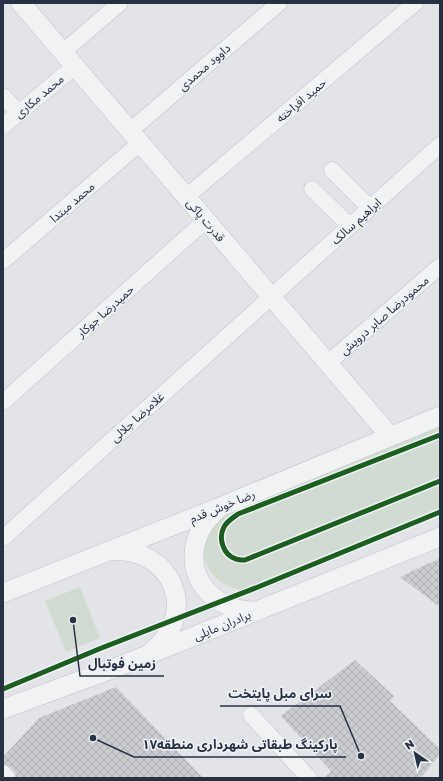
<svg xmlns="http://www.w3.org/2000/svg" width="443" height="781" font-family="'Golos Text','Noto Sans Arabic',sans-serif">
	<style>
		.green { fill: #d2dbd2 }
		.building { fill: url(#building-cross-hatch) }
		.lines { fill: none; stroke-linecap: round; stroke-linejoin: round }
		.minor-casing { stroke: #c0c2c5; stroke-width: 17 }
		.tertiary-casing { stroke: #c0c2c5; stroke-width: 20 }
		.minor { stroke: #f1f2f3; stroke-width: 16 }
		.tertiary { stroke: #f1f2f3; stroke-width: 19 }
		.cycleway-casing { stroke: #eff2f7; stroke-width: 8 }
		.cycleway { stroke: #1b5e20; stroke-width: 5 }
		.labels { text-anchor: middle; dominant-baseline: central; stroke-width: 3; stroke-linejoin: round; paint-order: stroke }
		.street-label { font-size: 12px; fill: #283141; stroke: #eff2f7 }
		.leader { fill: none; stroke: #283141; stroke-width: 1.5 }
		.callout-dot { fill: #283141; stroke: #eff2f7; stroke-width: 1.5 }
		.callout-label { font-size: 13px; text-anchor: middle; font-weight: bold; fill: #283141; stroke: #eff2f7; stroke-width: 3; stroke-linejoin: round; paint-order: stroke }
	</style>
	<defs>
		<pattern id="building-cross-hatch" width="8" height="8" patternUnits="userSpaceOnUse"><rect width="8" height="8" fill="#cacccf"/><path d="M0 0l8 8M0 8l8-8" fill="none" stroke="#aeb0b3"/></pattern>
	</defs>
	<rect width="100%" height="100%" fill="#e2e4e7"/>
	<!-- green -->
	<path class="green" d="M440,427V515L261,591C254,591 246,592 239,590C219,585 203,570 204,549C204,546 203,542 205,539C212,526 223,517 235,509Z
		M80,587L100,638L66,652L45,601Z"/>
	<!-- building -->
	<path class="building" d="M440,558V607L400,577Z
		M355,660L394,696L390,701L440,749V754L421,778H324L331,771L281,716Z
		M116,687L203,778H16L15,772L10,767L3,764V757L39,718Z"/>
	<g class="lines">
		<!-- minor casing -->
		<g class="minor-casing">
			<path id="minor" d="M63,52L120,3
				M3,96L19,113
				M3,126L75,66
				M130,131L279,3
				M332,170L370,208
				M312,189L350,226
				M186,197L415,3
				M3,261L140,143
				M328,363L440,266
				M3,402L206,220
				M3,538L440,145
				M251,715L309,778
				M3,773L7,778"/>
		</g>
		<!-- tertiary casing -->
		<g class="tertiary-casing">
			<path id="tertiary" d="M21,3L390,436
				M218,509C208,518 199,528 196,542C185,581 218,612 256,611
				M112,551C172,547 200,613 152,651
				M3,593L220,507L440,416
				M3,709L120,666L440,537"/>
		</g>
		<!-- minor -->
		<use href="#minor" class="minor"/>
		<!-- tertiary -->
		<use href="#tertiary" class="tertiary"/>
		<!-- cycleway casing -->
		<g class="cycleway-casing">
			<path id="cycleway" d="M440,435L238,514C233,518 227,521 224,527C218,538 223,555 236,559C238,560 242,560 245,560L440,481
				M3,689L99,649L258,587L440,512"/>
		</g>
		<!-- cycleway -->
		<use href="#cycleway" class="cycleway"/>
	</g>
	<g class="labels">
		<!-- street labels -->
		<g class="street-label">
			<text transform="translate(204 67) rotate(-41)">داوود محمدی</text>
			<text transform="translate(39 96) rotate(-40)">محمد مکاری</text>
			<text transform="translate(301 100) rotate(-40)">حمید افراخته</text>
			<text transform="translate(72 202) rotate(-41)">محمد مبتدا</text>
			<text transform="translate(206 220) rotate(50)">قدرت پاکی</text>
			<text transform="translate(356 221) rotate(-42)">ابراهیم سالک</text>
			<text transform="translate(105 311) rotate(-42)">حمیدرضا جوکار</text>
			<text transform="translate(384 315) rotate(-41)">محمودرضا صابر درویش</text>
			<text transform="translate(137 417) rotate(-42)">غلامرضا جلالی</text>
			<text transform="translate(222 506) rotate(-22)">رضا خوش قدم</text>
			<text transform="translate(222 625) rotate(-22)">برادران مایلی</text>
		</g>
	</g>
	<!-- callouts -->
	<path class="leader" d="M73 620L80 676H164M361 756L340 706H220M93 738L134 757H346"/>
	<g class="callout-dot">
		<circle cx="73" cy="620" r="4"/>
		<circle cx="361" cy="756" r="4"/>
		<circle cx="93" cy="738" r="4"/>
	</g>
	<g class="callout-label">
		<text x="122" y="668">زمین فوتبال</text>
		<text x="280" y="698">سرای مبل پایتخت</text>
		<text x="240" y="749">پارکینگ طبقاتی شهرداری منطقه۱۷</text>
	</g>
	<!-- border -->
	<rect width="443" height="781" fill="none" stroke="#283141" stroke-width="8"/>
	<!-- north arrow -->
	<g transform="translate(415 753) rotate(326)" stroke="#eff2f7" stroke-width="3" paint-order="stroke">
	<path d="M0-3L7 15L0 10L-7 15Z" fill="#283141"/>
	<text y="-6" font-size="11" font-weight="bold" text-anchor="middle" fill="#283141">N</text>
	</g>
</svg>
